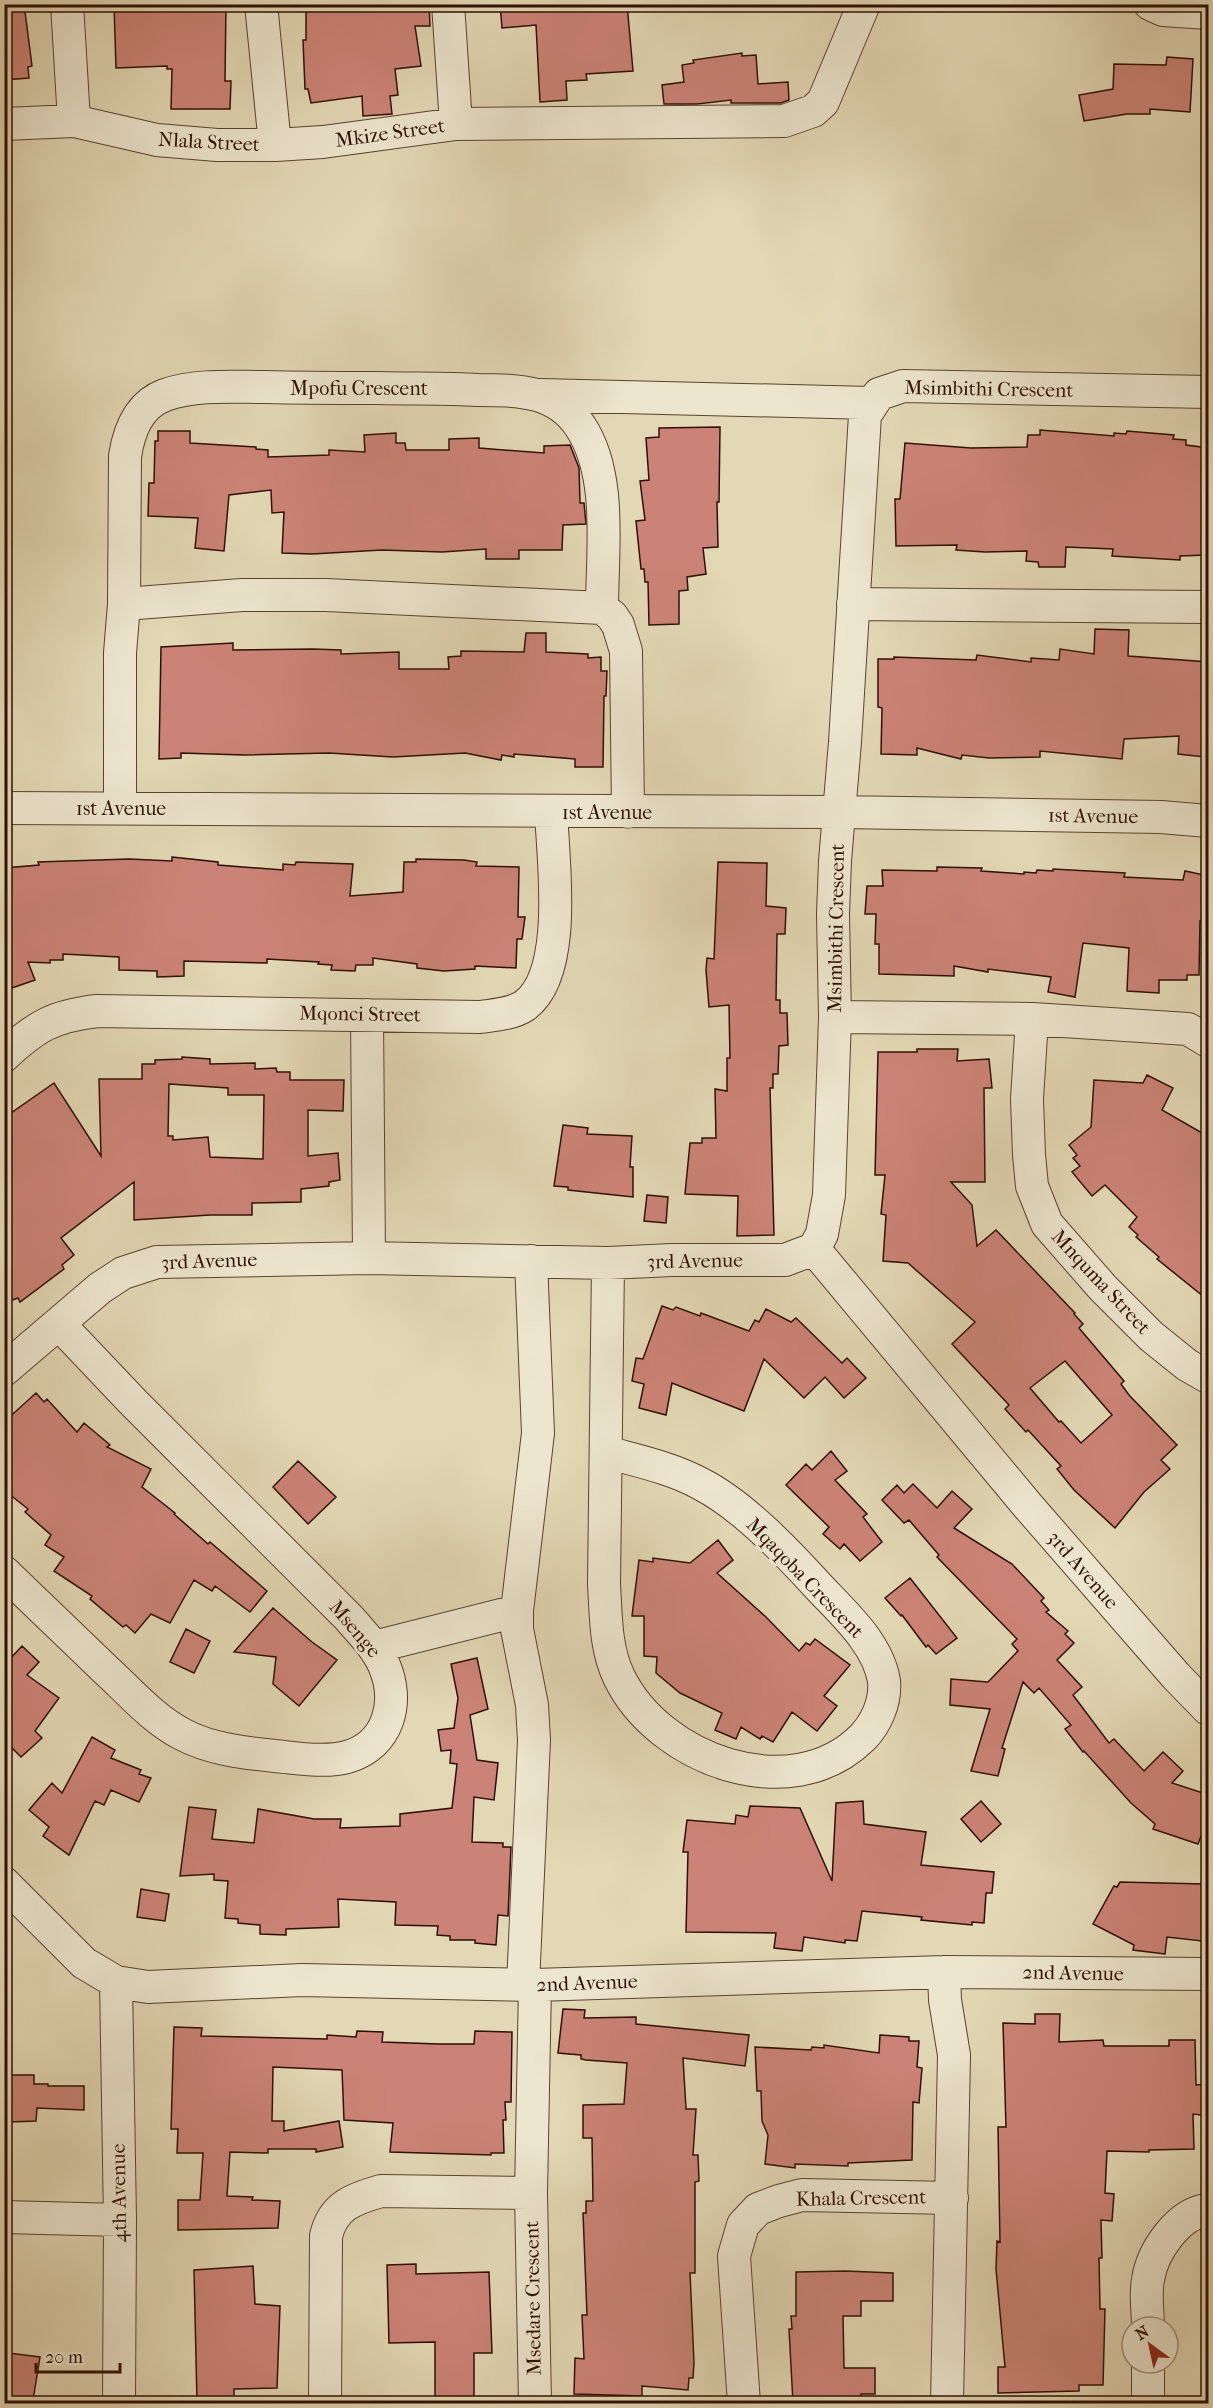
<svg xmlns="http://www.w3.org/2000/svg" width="1213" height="2408" font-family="'IM FELL French Canon',serif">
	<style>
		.building { fill: #cc8377; stroke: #2f0f04; stroke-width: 1.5; fill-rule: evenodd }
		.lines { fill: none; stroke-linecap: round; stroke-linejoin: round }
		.minor-casing { stroke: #5c4130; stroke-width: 34 }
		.minor { stroke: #ede6cf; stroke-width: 32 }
		.labels { text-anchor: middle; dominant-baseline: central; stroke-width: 6; stroke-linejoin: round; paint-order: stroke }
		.street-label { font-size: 20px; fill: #2f0f04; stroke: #ede6cf }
	</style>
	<rect width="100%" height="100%" fill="#e3d8b5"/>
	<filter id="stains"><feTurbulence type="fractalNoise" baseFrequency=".00333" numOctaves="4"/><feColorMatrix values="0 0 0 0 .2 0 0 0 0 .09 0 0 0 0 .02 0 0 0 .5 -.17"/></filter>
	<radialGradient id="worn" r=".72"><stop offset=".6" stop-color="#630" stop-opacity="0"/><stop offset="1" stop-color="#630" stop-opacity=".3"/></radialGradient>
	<!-- building -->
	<path class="building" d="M4,4H24L32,66L28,67L29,78L4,80Z
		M114,4H226L225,81H231L230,109H171L172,69H167V66L116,68Z
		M306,4H429L430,26H415L421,66L395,69L398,95L390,96L392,114L363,116L362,96L311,103L308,89H305L303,40H306Z
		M500,4H627L633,71L586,74L587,80L566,81L567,100L540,102L536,25L502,28Z
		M742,53V56L756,55L758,84L788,82L789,100L781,103H731V100L697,104H664L662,85L684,82L682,65L694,63L693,60Z
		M1167,57L1193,59L1190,112L1150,109V114H1127L1084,121L1079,95L1113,89L1114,64L1166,65Z
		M720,427L719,502H717L718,547L703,548L706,574L687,577L688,590L679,591V624L649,625L648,582H645L644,569H641L636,521L645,520L640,481L649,480L646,438L659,437V428Z
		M1040,430L1114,436V433L1126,434L1127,431L1174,435L1173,439L1186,440V445L1209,448V550H1206V555L1180,556V560L1112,556L1113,549L1066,547L1065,567H1039L1038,562L1026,561L1027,551L985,552L956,550L957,545L896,546L895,499H900L905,443L971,448L1027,447L1028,435H1040Z
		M158,431H190V443L256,447V449L268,450V457L329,455V450L365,452L364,435L396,433V443H405L406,450H449V439L479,438V448L544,453V446L570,445L579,468L580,503H584L586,524L563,525L562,550H519V559H486V549L442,552L382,550L312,554L282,553L284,512L272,513L271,490L229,495L224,551L195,548L198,518L148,516L149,483H154L155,441H158Z
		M1095,629L1129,630L1128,656L1209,662V725L1205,757L1178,754L1179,736L1124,739L1122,759L1040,751V757L989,758L962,755L961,759L917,748V755L881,754L882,708L878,707V659H894V657L976,660L977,655L1031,662V658L1059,660L1060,649L1094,654Z
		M526,633H546V652L588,654V658L601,657V671H607L606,696H604L603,767H575V759L514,754V757L502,755L501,760L465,753L393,757L329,753L244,755L181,753V758L159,759L161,647L233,643V650L313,649L341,650V654L399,652V669H449L448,657L461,656V651L524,652Z
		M172,857L218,862V865L283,870V864L295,865L296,862L353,864L350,896L403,892L404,862H416V859L464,860L477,862L476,866L519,867L518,917H525L522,939H517L516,968L475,966V969L444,971L417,968V964L373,958V965H356L355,971L331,970L332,965L318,964L319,962L267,959V963L184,961V976L157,977V971L119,970V957L63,954V960H50V963L28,962L35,980L9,989L4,976V868L39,865L38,862L129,859L172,861Z
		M718,862L767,863L766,906L786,908L785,934H777L776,1000H780V1013H787L788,1045L779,1046L778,1074H773V1088H770L774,1235L737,1236L738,1196L685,1194L690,1143H702V1138H716L715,1089L727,1091V1058H730L729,1005L709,1007L706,970L707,958L714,959Z
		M937,867L982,868L981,871L1024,874V872L1036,873L1037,870L1053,871V869L1125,873L1124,877L1183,880L1185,871L1209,876V923L1200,921L1199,975H1187V980H1159V993L1127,991L1129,948L1083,943L1075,997L1048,992L1051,977L988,969V972L954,966V976L879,974V944H875L876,914H865L867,886H883L882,870L937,871Z
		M917,1049H958L957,1061L989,1059L992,1088H984L985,1182H951L972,1205L977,1246L996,1230L1075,1313L1074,1314L1083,1324L1079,1328L1124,1381L1121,1384L1129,1395L1177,1445L1161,1460L1170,1469L1144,1492L1115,1528L1074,1490L1057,1469L1061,1466L1028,1430L1026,1432L1005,1409L1009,1405L952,1344L975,1322L908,1263L883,1261L886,1215L881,1214L885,1175H875L878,1052H917ZM1065,1361L1112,1415L1081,1443L1061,1421L1059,1422L1030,1388Z
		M182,1057L210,1059V1064L255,1063V1069L276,1068L277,1072H290V1080H344L343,1111L308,1110V1156L338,1153L340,1180L329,1182V1186L301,1189V1202L252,1203V1215H210L134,1220V1182L61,1238L74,1255L62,1265L64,1269L20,1302L18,1298L4,1303V1118L54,1083L101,1156L99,1079H142V1064H155V1060L182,1059ZM169,1084L228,1088V1095H264L263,1159L210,1157L208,1137L173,1140V1136H168Z
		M1147,1075L1173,1088L1162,1110L1209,1137V1198L1202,1207L1209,1213V1301L1157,1259L1159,1257L1136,1237L1138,1235L1129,1227L1137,1217L1105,1185L1092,1196L1072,1172L1080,1166L1073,1158L1077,1155L1069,1145L1091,1127L1094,1080L1143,1083Z
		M563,1125L588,1128L587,1134L632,1136L630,1167H633V1197L568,1190V1187L554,1186Z
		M647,1195L668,1197L666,1223L644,1221Z
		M662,1306L673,1310L676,1307L700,1316L701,1313L749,1331L755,1320L759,1322L766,1309L791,1322L796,1318L842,1363L847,1358L866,1378L844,1398L825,1377L804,1398L764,1359L744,1411L672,1383L666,1415L639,1408L644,1384L632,1381L636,1358L643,1359Z
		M36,1393L44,1402L47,1399L77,1432L84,1423L110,1445L107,1447L151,1469L142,1487L175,1513L174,1514L208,1544L210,1542L267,1591L250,1612L215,1586L212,1591L194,1580L170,1623L151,1614L135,1633L126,1625L123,1627L90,1599L92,1596L54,1571L64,1557L45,1545L51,1535L25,1512L28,1509L4,1490V1422Z
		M831,1451L847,1471L835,1480L867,1514L863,1517L882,1542L860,1561L844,1544L840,1549L823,1534L829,1527L786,1485L806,1464L812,1470Z
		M298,1461L336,1497L308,1524L273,1487Z
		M913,1484L937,1508L952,1491L972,1509L954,1528L1012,1564L1044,1598L1041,1601L1049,1610L1046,1612L1068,1631L1065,1634L1074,1643L1057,1660L1082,1687L1073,1695L1109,1743L1114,1739L1144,1771L1163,1752L1183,1771L1172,1783L1203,1793L1202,1798L1209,1800V1815L1198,1844L1153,1829L1155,1824L1131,1803L1084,1751L1083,1752L1065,1729L1071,1725L1039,1688L1034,1693L1023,1682L1002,1748L1005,1749L998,1776L971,1771L990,1709L950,1705L951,1679L988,1682L1018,1651L1012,1644L1017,1639L937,1557L939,1555L909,1520L904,1523L882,1500L897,1485L904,1493Z
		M718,1540L733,1560L717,1573L766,1617L799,1651L806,1643L810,1645L815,1639L850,1665L824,1696L837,1706L817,1731L792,1712L773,1742L762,1736L760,1739L741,1727L736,1739L715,1730L722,1713L680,1693L656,1673L657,1657L644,1656V1616H632L639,1560L653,1562V1558L690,1563Z
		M910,1578L957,1638L936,1654L928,1645L926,1647L902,1615L901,1616L885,1598Z
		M273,1608L312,1642L337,1660L299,1706L273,1684L276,1657L234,1652Z
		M186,1629L210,1641L194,1673L170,1662Z
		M22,1646L39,1662L27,1675L59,1698L35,1731L42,1738L21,1757L4,1740V1658L8,1661Z
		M477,1658L488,1709L470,1715L477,1760L498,1763L494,1800L474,1797L472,1842L503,1843V1847H511L508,1916L498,1915L496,1945L475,1943V1940H450V1936L437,1935L438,1926L395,1925L396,1902L338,1899L339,1927L286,1929V1935L260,1934V1925L238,1923V1919L225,1918L228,1881L214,1880V1874L180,1876L189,1807L216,1810L212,1839L254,1843L258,1809L314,1819H341L340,1828L400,1826V1814L452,1808L457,1764L450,1763L451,1750L441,1751L438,1730L454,1728L458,1698L451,1664Z
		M92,1737L115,1750L111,1758L141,1770L139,1774L151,1778L139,1802L111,1790L104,1805L95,1801L69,1855L43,1836L49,1827L29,1810L52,1783L62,1793Z
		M863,1801L864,1824L926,1832L921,1865L994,1872L992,1893H986L984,1923L972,1922V1925L921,1920L922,1917L862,1911L857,1941L845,1940V1943L804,1937L802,1951L774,1948L776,1933L686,1932L688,1852H683L687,1820L735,1824L736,1815L748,1817L750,1806L800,1808L832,1881L836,1803Z
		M981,1801L1001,1824L981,1842L961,1819Z
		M1120,1882L1204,1884L1203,1907H1205L1202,1941L1167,1937L1165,1954L1133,1950L1134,1945L1093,1924L1114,1886L1117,1887Z
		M141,1889L169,1894L165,1921L137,1917Z
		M563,2009L585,2010L584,2018L636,2017V2024L749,2035L745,2066L683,2058L686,2109H696L693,2155H698L699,2181L695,2182V2273H690L694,2362L693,2378H689L688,2390L642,2386V2396L574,2394L575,2358L584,2359L582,2315H587L583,2213H586V2201H593L592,2138H583V2105L624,2104L627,2063L586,2060L581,2059V2055L558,2053Z
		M1035,2014H1060L1059,2042L1103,2040L1104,2046H1169V2040H1195L1196,2085L1209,2084V2116L1193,2114L1194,2149L1149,2150V2152L1107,2151L1105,2193L1114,2194L1112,2221L1101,2220L1102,2258H1099L1100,2309H1105L1103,2385H1079V2391L998,2393V2367H1005L996,2269L997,2241L1000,2242L998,2127H1006L1003,2023L1035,2024Z
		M174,2027L202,2028L201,2036L327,2039V2035L356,2037L357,2031L383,2032L382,2042L439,2044H474L475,2031L512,2032L511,2102H505L506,2120H503L504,2153H491V2155L390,2152L393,2123L344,2120L342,2070L273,2067L272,2121H284V2131L339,2121L343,2147L316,2152V2149H268V2153L230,2152L227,2196L253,2197L252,2200L280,2201L278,2228L178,2230V2200H200L203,2153H177L178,2129H171Z
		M880,2035L909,2037V2041H919L917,2067L922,2068L919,2103L913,2102L912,2160L848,2163V2166L795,2164V2168L765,2164L768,2135L762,2121L761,2091H757L755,2047L811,2050L812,2047L824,2048V2045L879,2053Z
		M10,2075H34V2084H48V2086H84V2110L37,2108L36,2121L9,2122Z
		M416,2264V2274L489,2272L492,2353H474V2403H435V2342L389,2343L387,2265Z
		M253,2266L255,2304L280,2306L277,2388L234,2389V2400L197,2402L194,2270Z
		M846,2271L893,2273V2301H861V2316H843L844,2368H875V2394H861V2403H793L789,2329H792L791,2316H796V2272Z
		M8,2353L40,2357L33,2400L5,2399Z"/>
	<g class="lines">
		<!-- minor casing -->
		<g class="minor-casing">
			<path id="minor" d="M67,4L74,121
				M261,4L275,145
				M448,4L456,124
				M1150,4L1163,10L1208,13
				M4,124L74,121L157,140L217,145H275L323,142L456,124L784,121L813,111L823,102L864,4
				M541,395L871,403
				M124,604L125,456C129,431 138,405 165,395C196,384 233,387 265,387C302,388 340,388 378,388C412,389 445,388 478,390C498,390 518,390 537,395C554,400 570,411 580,426C613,475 602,552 602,608
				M853,604L1208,607
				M120,807V653L124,604L242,595H326L602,608L612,616L618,625L626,651L628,812
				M4,808L840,812L1161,817L1208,821
				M367,1015L369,1258
				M835,1017L1032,1019
				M1208,1041L1188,1029L1032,1019L1027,1099L1029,1155L1032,1186L1047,1224L1103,1288L1151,1336L1187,1365L1208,1377
				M4,1056C36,1026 54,1016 97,1011L480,1017C494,1015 512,1014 524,1006C569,975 553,860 551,812
				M814,1249L822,1234L829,1195L835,1017L833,914L835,861L845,742L865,415L879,394L903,386L1208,392
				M814,1249L1028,1506L1176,1676L1208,1709
				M4,1370L100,1288L123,1273L157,1262L369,1258L608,1263L672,1260H785L814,1249
				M606,1452C638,1461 672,1468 701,1484C742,1505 786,1551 817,1585C842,1612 878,1643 884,1681C886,1702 876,1724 862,1738C791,1808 659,1760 619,1677C605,1648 606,1615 604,1584L608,1263
				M4,1572C38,1605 72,1637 106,1670C130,1692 153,1719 182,1734C209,1749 245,1753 275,1756C297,1758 325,1763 347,1757C389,1745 400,1702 384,1665C376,1647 362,1633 349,1618L134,1403L59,1324
				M374,1647L517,1611
				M4,1883L84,1963L116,1982L148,1987L302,1980L535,1985L944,1972L1208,1974
				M944,1972L945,2000L954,2055L947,2404
				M116,1982L120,2220L119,2404
				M523,1985L534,1740L532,1705L517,1629V1611L538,1433L531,1261
				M4,2217L120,2220
				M1148,2327C1148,2312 1145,2295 1148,2280C1152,2252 1178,2213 1208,2210
				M1148,2363V2404
				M325,2404L326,2236C333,2206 353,2199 381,2191L531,2193
				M535,2404L531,2193L535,1985
				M744,2404L734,2256L743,2225L758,2209L779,2201L802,2195L952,2198"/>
		</g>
		<!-- minor -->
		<use href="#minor" class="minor"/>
	</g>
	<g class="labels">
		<!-- street labels -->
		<g class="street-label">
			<text transform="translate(390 133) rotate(-8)">Mkize Street</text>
			<text transform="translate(209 142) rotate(3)">Nlala Street</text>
			<text x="359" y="388">Mpofu Crescent</text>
			<text transform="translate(989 389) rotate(1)">Msimbithi Crescent</text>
			<text x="121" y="808">1st Avenue</text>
			<text x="607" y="812">1st Avenue</text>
			<text transform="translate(1093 816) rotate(1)">1st Avenue</text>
			<text transform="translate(836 928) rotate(-89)">Msimbithi Crescent</text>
			<text transform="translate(360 1014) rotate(1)">Mqonci Street</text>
			<text transform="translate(209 1261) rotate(-2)">3rd Avenue</text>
			<text transform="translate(695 1261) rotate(-1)">3rd Avenue</text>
			<text transform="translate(1101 1282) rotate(47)">Mnquma Street</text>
			<text transform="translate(1083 1570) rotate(49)">3rd Avenue</text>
			<text transform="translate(805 1578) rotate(46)">Mqaqoba Crescent</text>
			<text transform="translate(355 1629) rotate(50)">Msenge</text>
			<text transform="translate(1073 1973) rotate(1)">2nd Avenue</text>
			<text transform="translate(587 1983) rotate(-2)">2nd Avenue</text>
			<text transform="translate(119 2193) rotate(-91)">4th Avenue</text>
			<text transform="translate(861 2198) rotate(-1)">Khala Crescent</text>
			<text transform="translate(533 2298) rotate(-91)">Msedare Crescent</text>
		</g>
	</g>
	<!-- margin -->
	<rect width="1213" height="2408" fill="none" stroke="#e3d8b5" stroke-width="24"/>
	<rect x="6" y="6" width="1201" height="2396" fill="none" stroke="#2f0f04" stroke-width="3"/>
	<rect x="12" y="12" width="1189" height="2384" fill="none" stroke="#2f0f04" stroke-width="1.5"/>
	<!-- north arrow -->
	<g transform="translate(1150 2345) rotate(327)"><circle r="28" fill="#ede6cf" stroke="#a1907e" stroke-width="1.5"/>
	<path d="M0-4.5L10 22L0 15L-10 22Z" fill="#8f2418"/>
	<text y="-9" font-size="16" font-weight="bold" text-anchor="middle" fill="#2f0f04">N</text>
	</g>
	<!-- scale -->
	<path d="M36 2363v9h84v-9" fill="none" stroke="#2f0f04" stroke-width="3"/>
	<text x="45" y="2363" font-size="18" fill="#2f0f04" stroke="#ede6cf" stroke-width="4.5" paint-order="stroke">20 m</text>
	<rect width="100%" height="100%" filter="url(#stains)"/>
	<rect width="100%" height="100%" fill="url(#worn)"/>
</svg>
